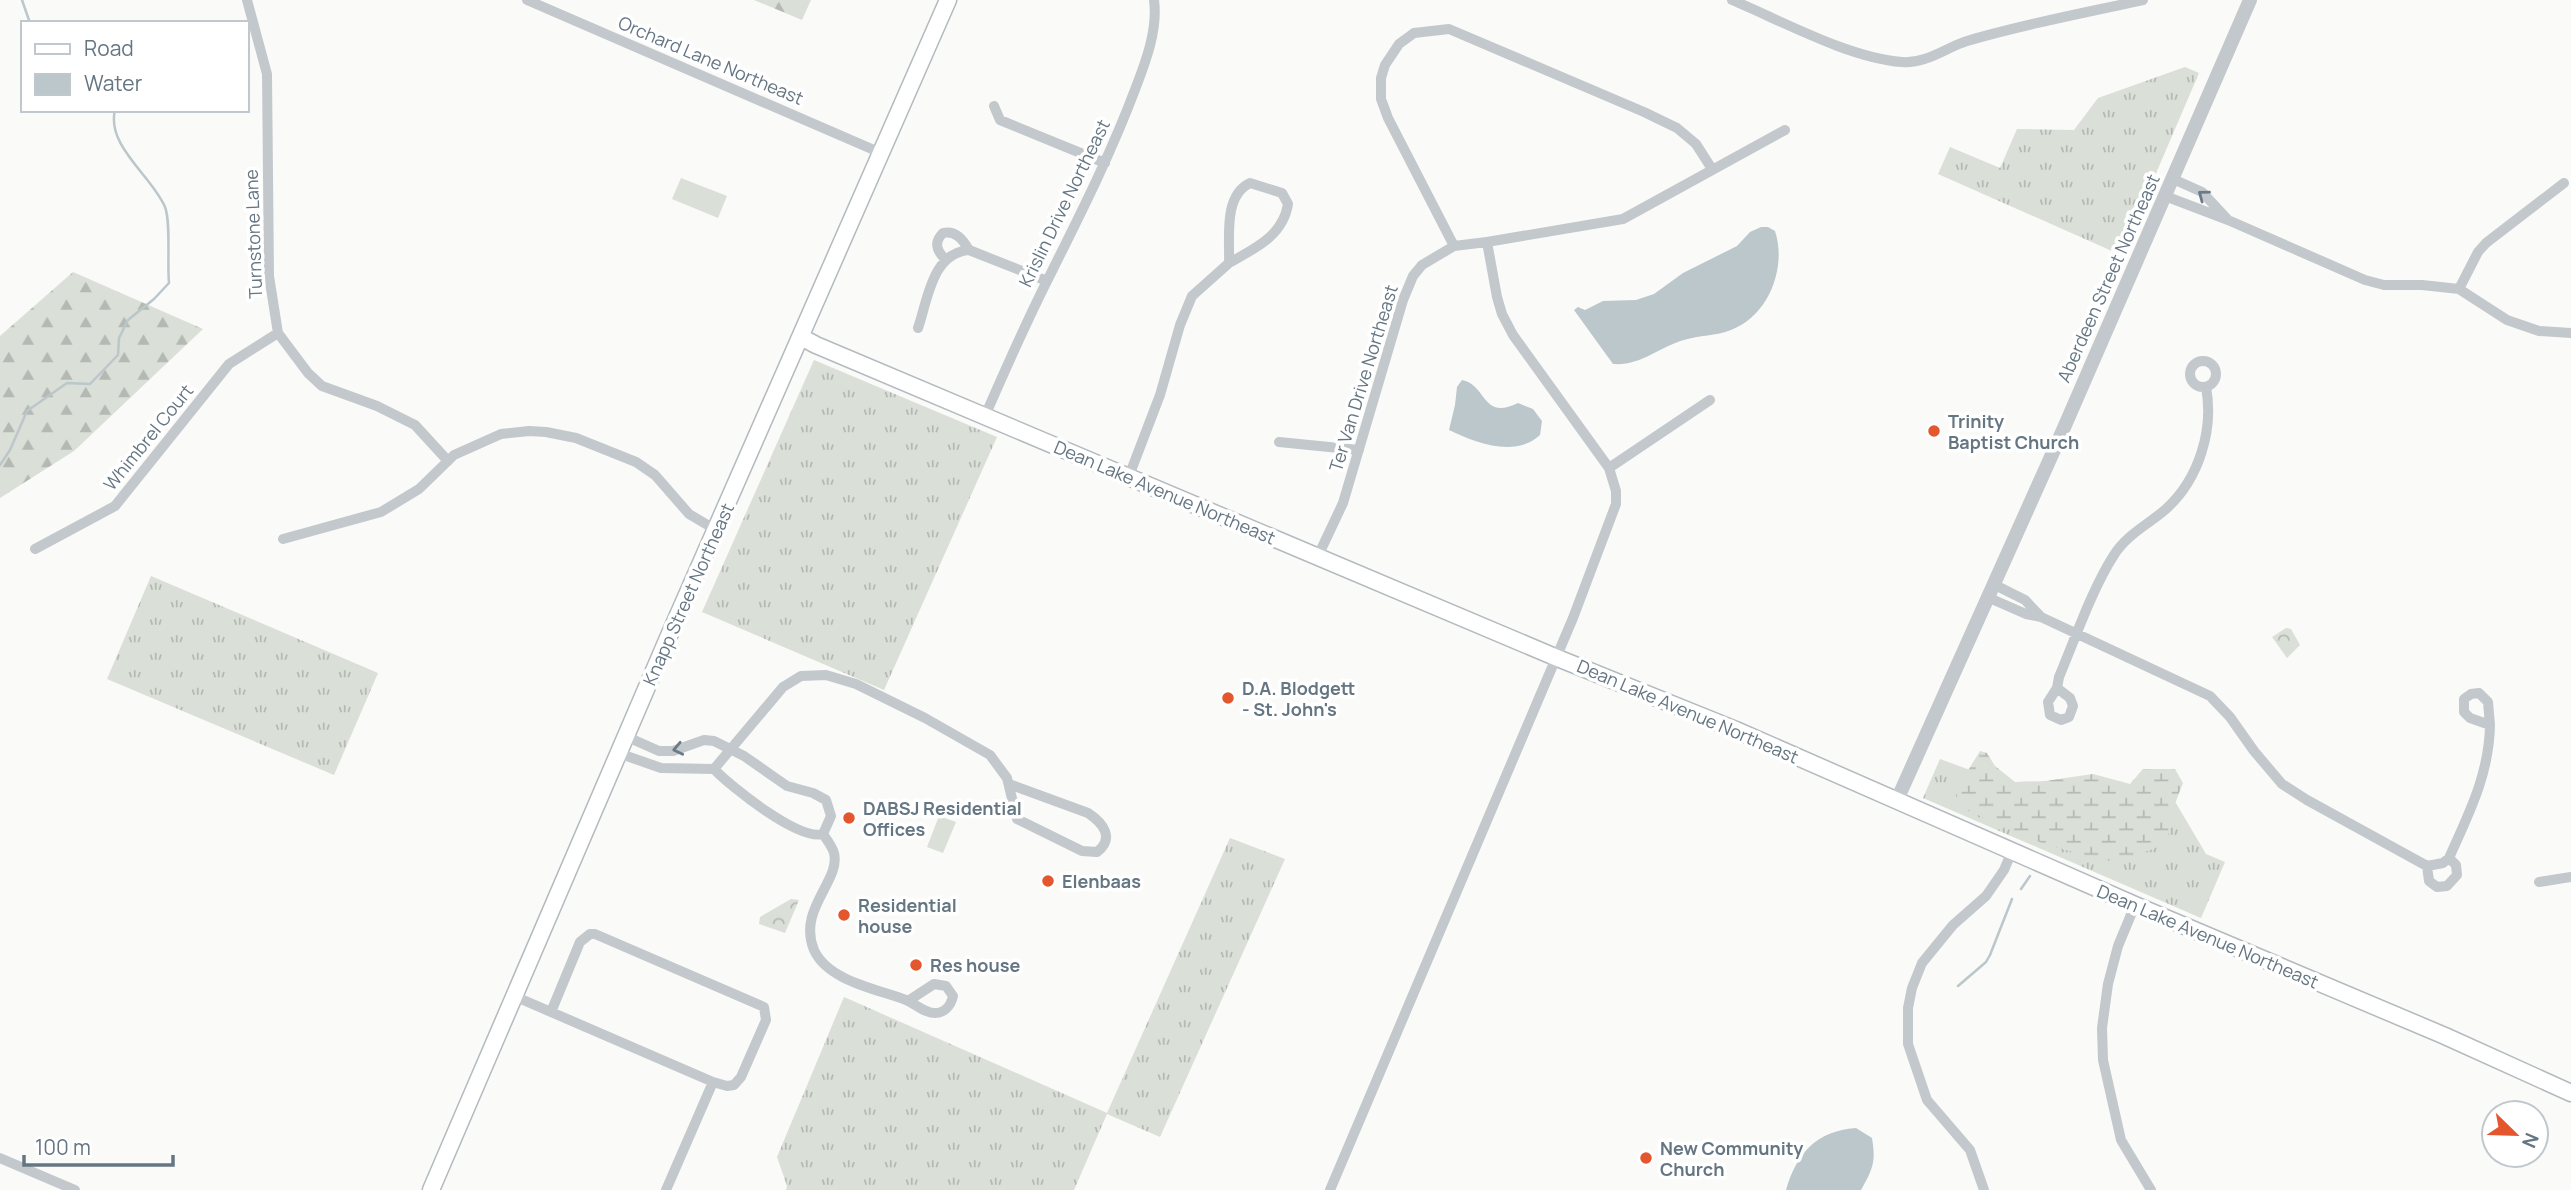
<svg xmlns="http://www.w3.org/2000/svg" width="2571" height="1190" font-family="Manrope,sans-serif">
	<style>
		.grass { fill: url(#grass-tufts) }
		.forest { fill: url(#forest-firs) }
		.wetland { fill: url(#wetland-marsh) }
		.park { fill: url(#park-crowns) }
		.garden { fill: #dadfd7 }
		.water { fill: #bbc7cb }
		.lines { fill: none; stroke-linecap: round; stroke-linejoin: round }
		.stream { stroke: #bbc7cb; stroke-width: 2.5 }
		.secondary-casing { stroke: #b3babf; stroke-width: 19 }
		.minor { stroke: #c3c8cc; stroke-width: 10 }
		.tertiary { stroke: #c3c8cc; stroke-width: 14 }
		.secondary { stroke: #fff; stroke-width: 16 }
		.oneway { stroke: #6a7a87 }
		.poi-dot { fill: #e4572e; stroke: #fff; stroke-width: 2.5 }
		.labels { text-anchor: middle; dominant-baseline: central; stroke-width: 7; stroke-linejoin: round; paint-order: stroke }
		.street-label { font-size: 18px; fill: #657683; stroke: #fff }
		.poi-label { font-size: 18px; font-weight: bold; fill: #657683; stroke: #fff; text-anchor: start }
	</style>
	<defs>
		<pattern id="grass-tufts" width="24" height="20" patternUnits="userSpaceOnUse" patternTransform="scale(1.75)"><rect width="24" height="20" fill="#dadfd7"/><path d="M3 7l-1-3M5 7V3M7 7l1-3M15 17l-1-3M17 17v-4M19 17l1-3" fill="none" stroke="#b4b9b4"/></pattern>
		<pattern id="forest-firs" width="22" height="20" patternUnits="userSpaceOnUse" patternTransform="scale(1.75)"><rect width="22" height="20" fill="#dadfd7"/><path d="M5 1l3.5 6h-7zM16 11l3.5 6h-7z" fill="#b4b9b4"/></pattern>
		<pattern id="wetland-marsh" width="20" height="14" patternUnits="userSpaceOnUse" patternTransform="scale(1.75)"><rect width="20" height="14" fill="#dadfd7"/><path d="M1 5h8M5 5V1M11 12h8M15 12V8" fill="none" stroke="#b4b9b4"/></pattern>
		<pattern id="park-crowns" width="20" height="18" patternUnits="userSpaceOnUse" patternTransform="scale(1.75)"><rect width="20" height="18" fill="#dadfd7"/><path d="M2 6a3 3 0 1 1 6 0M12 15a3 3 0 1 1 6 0" fill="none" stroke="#b4b9b4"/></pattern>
	</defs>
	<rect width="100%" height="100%" fill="#fafaf8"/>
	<!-- grass -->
	<path class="grass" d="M2185,67L2199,73L2121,255L1938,174L1950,147L2000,168L2017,129L2074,130L2098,98Z
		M814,360L997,437L884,690L702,612Z
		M151,576L378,673L334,775L107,679Z
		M1940,759L2065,805L2160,776L2206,854L2225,862L2201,918L1923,798Z
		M1230,838L1285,859L1160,1137L1107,1114L1074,1190H786L787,1186L777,1157L844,997L1107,1113Z"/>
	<!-- forest -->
	<path class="forest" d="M754,0H811L802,20Z
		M73,272L203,329L74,451L0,498V336Z"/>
	<!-- wetland -->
	<path class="wetland" d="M1980,751L1987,753L1995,766L2015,782L2045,781L2093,774L2130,784L2143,769H2175L2183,783L2171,814L2169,833L2158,847L2131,857L2106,861L2044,844L1964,809L1956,800L1959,785Z"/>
	<!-- park -->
	<path class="park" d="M2286,628L2291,629L2300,645L2287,658L2272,637Z
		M791,899L799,900L785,933L759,924L760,917Z"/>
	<!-- garden -->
	<path class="garden" d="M681,178L727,196L718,218L672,199Z
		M939,816L956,822L943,853L927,847Z"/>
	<!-- water -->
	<path class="water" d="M1761,227H1768L1775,231C1787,267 1769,316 1731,330C1716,336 1699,335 1684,340C1659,347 1641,366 1613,364L1574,310L1578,307L1585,310L1603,301L1636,300L1654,294L1683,273L1737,246L1750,232Z
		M1462,380C1487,385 1482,421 1518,403L1533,409L1542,421L1540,435C1515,458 1476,443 1449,430L1455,405L1457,387Z
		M1856,1128L1872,1138C1876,1162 1873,1169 1861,1190H1786C1797,1153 1816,1131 1856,1128Z"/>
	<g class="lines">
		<!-- stream -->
		<path class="stream" d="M22,0L30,23
			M0,465L10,450L27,411L67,383L90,384L118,355L119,338L128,320L154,299L169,283C167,264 171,222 165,207C152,176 106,146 115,110
			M2021,889L2030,876
			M1958,986L1986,962L1990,955L2012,899"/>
		<!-- secondary casing -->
		<g class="secondary-casing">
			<path id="secondary" d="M801,337L816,345L1555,657L1736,730L2135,905L2445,1036L2571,1093
				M431,1190L668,638L948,0"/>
		</g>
		<!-- minor -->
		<path class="minor" d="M247,0L267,74L269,276L278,333L308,373L322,386L377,406L415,425L448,461
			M527,0L881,153
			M1732,0C1782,21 1849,58 1902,62C1926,64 1945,48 1967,41C2024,24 2084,13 2143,0
			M994,106L1000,120L1105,163
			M2173,179L2202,192L2228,220
			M1250,183L1282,193L1288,204C1283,236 1255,248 1229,263C1230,238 1223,196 1250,183Z
			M2165,196L2228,220L2365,280L2384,285H2422L2459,289L2507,320L2539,331L2571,333
			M1454,246L1388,118L1381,99V78L1385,65L1399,44L1414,33L1449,29L1644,112L1677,128L1696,144L1712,169
			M945,259C936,250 934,242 943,233C956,230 963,240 969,250
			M2459,289L2478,252L2486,243L2564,183
			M918,328C928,299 932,253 969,250L1047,281
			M2190 374a13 13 0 1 1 26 0a13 13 0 1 1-26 0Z
			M985,416C1005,370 1025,325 1047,281C1079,217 1111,154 1136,87C1146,61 1158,29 1154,0
			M1279,442L1359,450
			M1609,468L1710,400
			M1129,476L1160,395L1180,325L1192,296L1229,263
			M283,539L381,512L419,489L454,455L501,434L529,431L546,432L576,438L636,462L655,475L689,514L716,530
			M35,549L115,506L229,364L278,333
			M1318,556L1343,503L1403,300L1413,276L1422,265L1454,246L1487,242L1623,219L1785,130
			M1993,584L2025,600L2041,617
			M1987,597L2026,614L2041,617L2210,696L2230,717L2254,751L2282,784L2307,800L2427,866L2443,863L2449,858C2469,813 2489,775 2490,725
			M2057,688L2070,698L2073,706L2069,717L2061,720L2050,715L2048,702L2057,688L2059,677C2075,639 2092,589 2114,555C2126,535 2149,524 2166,509C2199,479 2214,430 2206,387
			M2479,693L2488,702L2490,725L2470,718L2464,712V699L2471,694Z
			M625,736L659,751H673L704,740L714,741L744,756L787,786L813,793L826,800L831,816L823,834
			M618,753L661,768L714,769C731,787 799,841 823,834
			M714,769L783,687L801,676L826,675L856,684L925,718L990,755L1007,778L1017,819L1082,851L1097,852C1115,838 1103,823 1088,813L1009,784
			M823,834C827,840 832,846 834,853C841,881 797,909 814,950C828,981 877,989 906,1000C916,1004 924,1013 935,1013C945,1013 951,1005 953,996L946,986L934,984L908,1001
			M2427,866L2429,881L2437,887L2447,886L2457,875L2456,865L2449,858
			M2539,882L2571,877
			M2135,905L2118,946L2108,984L2102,1028L2103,1060L2121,1140L2151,1190
			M514,996L713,1082
			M551,1012L580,942L590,934H595L764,1007L766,1020L741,1077L734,1085L727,1086L713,1082L666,1190
			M0,1158L75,1190
			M1330,1190L1573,618L1616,504V491L1609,468L1513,335L1502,314L1497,297L1487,242
			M1984,1190L1970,1150L1927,1100L1908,1044V1008L1912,988L1922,963L1953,925L1986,896L2004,870L2012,851"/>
		<!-- tertiary -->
		<path class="tertiary" d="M1897,800L2063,430L2250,0"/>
		<!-- secondary -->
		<use href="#secondary" class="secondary"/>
	</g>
	<!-- one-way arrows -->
	<defs><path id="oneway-chevron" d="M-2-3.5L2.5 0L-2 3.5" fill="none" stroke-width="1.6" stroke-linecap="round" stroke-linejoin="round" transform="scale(1.75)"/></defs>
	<g class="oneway">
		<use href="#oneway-chevron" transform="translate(2203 195) rotate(-143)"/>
		<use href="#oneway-chevron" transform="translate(678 749) rotate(168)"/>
	</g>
	<!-- markers -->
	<g class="poi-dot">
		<circle cx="1934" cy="431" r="7"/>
		<circle cx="1228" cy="698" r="7"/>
		<circle cx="849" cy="818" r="7"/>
		<circle cx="1048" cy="881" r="7"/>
		<circle cx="844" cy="915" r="7"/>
		<circle cx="916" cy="965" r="7"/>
		<circle cx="1646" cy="1158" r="7"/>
	</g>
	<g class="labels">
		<!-- street labels -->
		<g class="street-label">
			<text transform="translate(711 60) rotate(23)">Orchard Lane Northeast</text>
			<text transform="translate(1064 203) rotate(-64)">Krislin Drive Northeast</text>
			<text transform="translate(253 234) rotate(-92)">Turnstone Lane</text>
			<text transform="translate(2108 278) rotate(-66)">Aberdeen Street Northeast</text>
			<text transform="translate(1363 378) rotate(-73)">Ter Van Drive Northeast</text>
			<text transform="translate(148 437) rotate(-51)">Whimbrel Court</text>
			<text transform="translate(1165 492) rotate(23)">Dean Lake Avenue Northeast</text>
			<text transform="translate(688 594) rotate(-66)">Knapp Street Northeast</text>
			<text transform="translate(1688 711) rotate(23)">Dean Lake Avenue Northeast</text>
			<text transform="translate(2208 936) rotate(23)">Dean Lake Avenue Northeast</text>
		</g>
		<!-- poi labels -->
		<g class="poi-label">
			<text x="1948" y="421">Trinity<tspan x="1948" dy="21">Baptist Church</tspan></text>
			<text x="1242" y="688">D.A. Blodgett<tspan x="1242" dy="21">- St. John's</tspan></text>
			<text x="863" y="808">DABSJ Residential<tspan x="863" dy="21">Offices</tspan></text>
			<text x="1062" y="881">Elenbaas</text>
			<text x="858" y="905">Residential<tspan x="858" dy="21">house</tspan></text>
			<text x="930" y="965">Res house</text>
			<text x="1660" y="1148">New Community<tspan x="1660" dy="21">Church</tspan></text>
		</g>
	</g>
	<!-- legend -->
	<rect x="21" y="21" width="228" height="91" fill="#ffffff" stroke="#c1c8cd" stroke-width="2"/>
	<rect x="35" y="44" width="35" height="10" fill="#ffffff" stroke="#c1c8cd" stroke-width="2"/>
	<text x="84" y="56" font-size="21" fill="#657683">Road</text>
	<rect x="35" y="74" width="35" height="21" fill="#bbc7cb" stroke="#c1c8cd" stroke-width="2"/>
	<text x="84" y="91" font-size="21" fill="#657683">Water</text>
	<!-- north arrow -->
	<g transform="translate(2515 1134) rotate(113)"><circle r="33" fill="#ffffff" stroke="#c1c8cd" stroke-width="2"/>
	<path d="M0-5L12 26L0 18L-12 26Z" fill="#e4572e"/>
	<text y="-10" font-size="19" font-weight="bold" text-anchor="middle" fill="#657683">N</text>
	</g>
	<!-- scale -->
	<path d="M24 1155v10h149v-10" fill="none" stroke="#657683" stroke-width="3.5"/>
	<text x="35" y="1155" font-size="21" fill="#657683" stroke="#ffffff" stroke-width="5" paint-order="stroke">100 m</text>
</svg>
